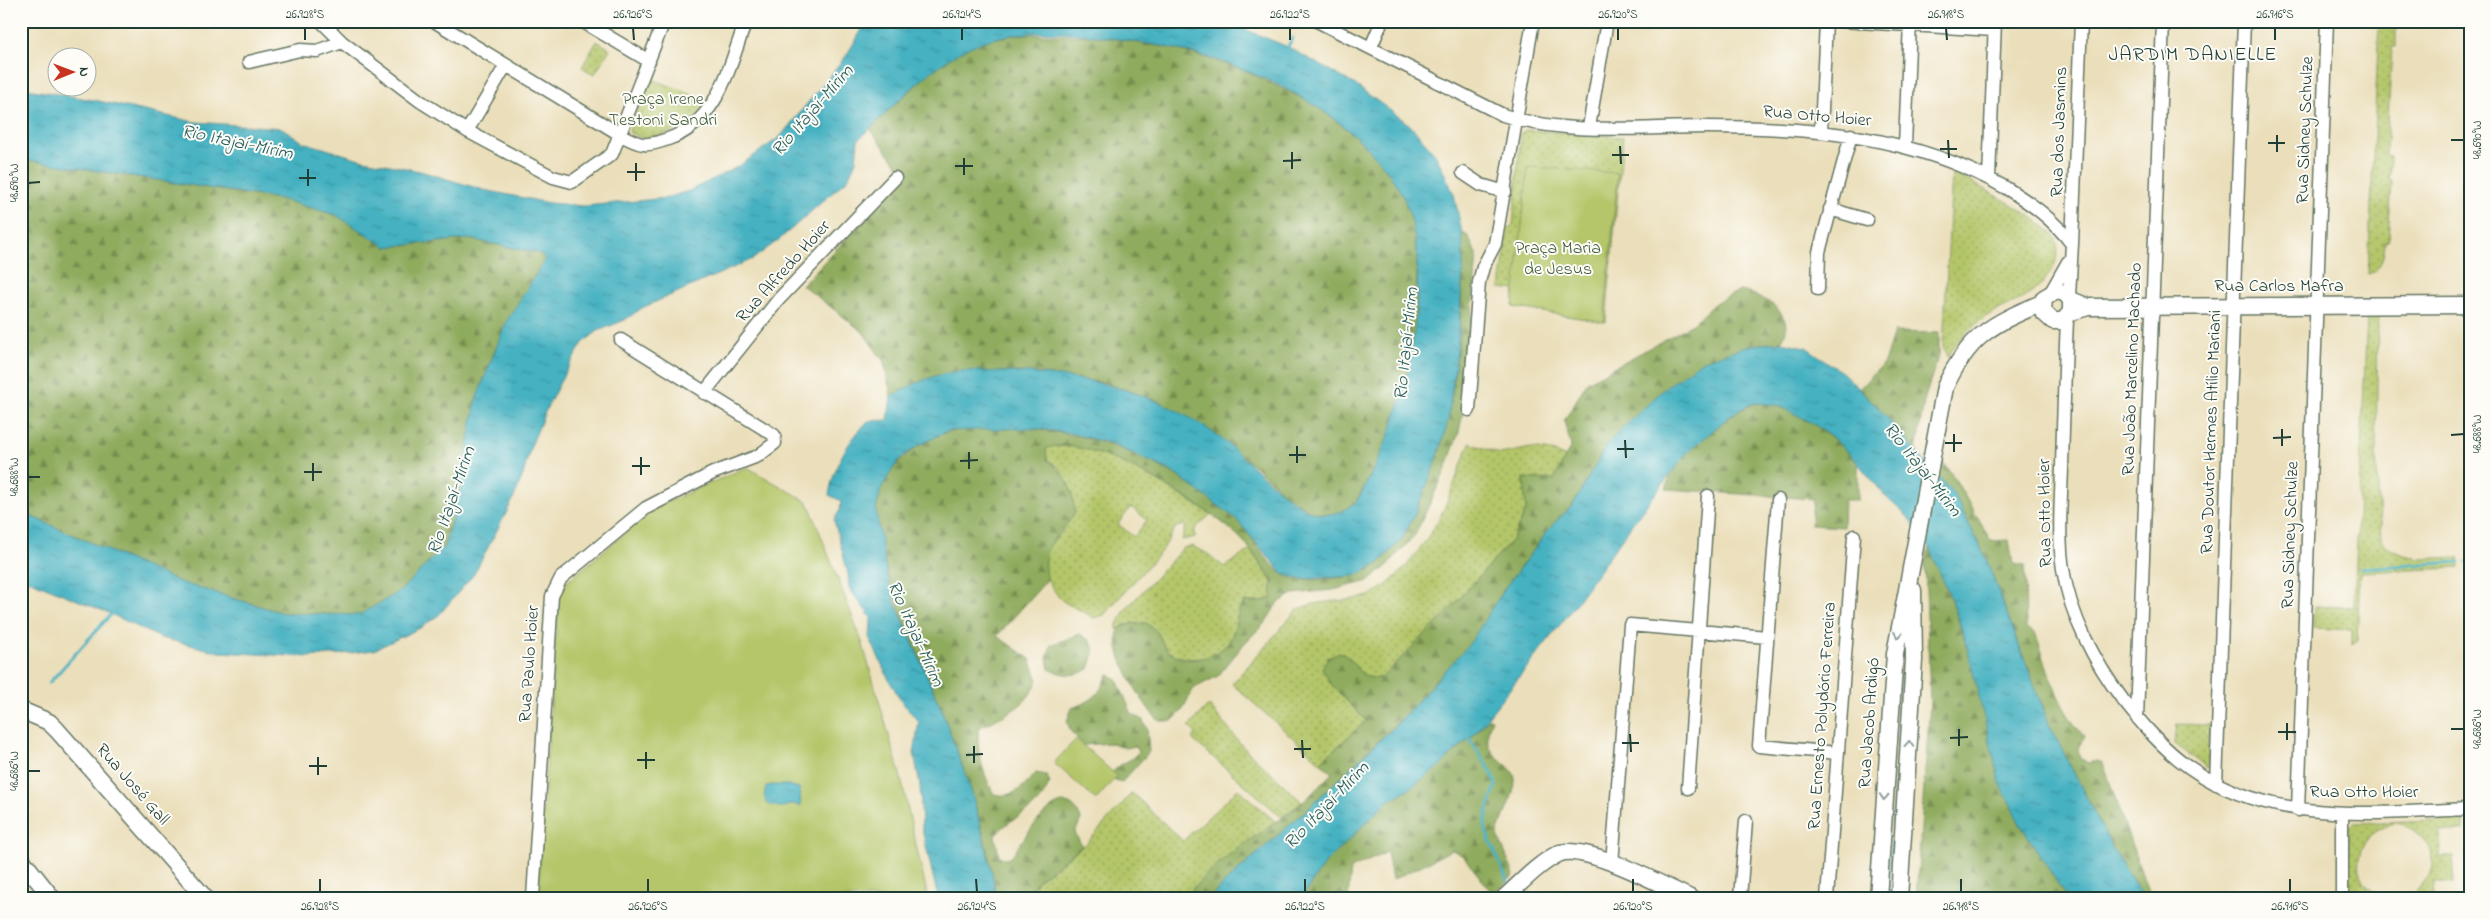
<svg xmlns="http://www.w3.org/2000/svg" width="2491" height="919" font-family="'Indie Flower',sans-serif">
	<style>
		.green { fill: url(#green-dots); stroke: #6a824e; fill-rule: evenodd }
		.forest { fill: url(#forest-firs); stroke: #577448 }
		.pitch { fill: #b4c669; stroke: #6a824e }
		.water { fill: url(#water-ripples); stroke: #32777a }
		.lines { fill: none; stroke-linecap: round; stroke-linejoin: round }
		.stream { stroke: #44b1c1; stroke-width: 3 }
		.minor-casing { stroke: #667663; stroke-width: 15 }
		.major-casing { stroke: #667663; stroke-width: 19 }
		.minor { stroke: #fff; stroke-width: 12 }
		.major { stroke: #fff; stroke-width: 16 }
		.oneway { stroke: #8f9e9a }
		.ticks { fill: none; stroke: #1f3d34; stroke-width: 2 }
		.labels { text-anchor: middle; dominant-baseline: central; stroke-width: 4; stroke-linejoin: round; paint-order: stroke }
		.park-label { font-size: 18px; fill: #445f41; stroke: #fdfcf7 }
		.street-label { font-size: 18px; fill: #1f3d34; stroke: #fdfcf7 }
		.water-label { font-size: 19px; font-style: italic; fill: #2a605e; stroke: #fdfcf7 }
		.quarter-label { font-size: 20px; letter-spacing: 1px; fill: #1f3d34; stroke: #fdfcf7 }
		.neatline { fill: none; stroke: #1f3d34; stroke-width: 2 }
		.ticks-label { font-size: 12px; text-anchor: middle; fill: #1f3d34 }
	</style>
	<defs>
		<pattern id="green-dots" width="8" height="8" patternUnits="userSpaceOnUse" patternTransform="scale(1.25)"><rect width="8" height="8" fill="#b4c669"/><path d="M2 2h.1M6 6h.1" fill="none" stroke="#92a257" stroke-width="1.8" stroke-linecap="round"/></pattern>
		<pattern id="forest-firs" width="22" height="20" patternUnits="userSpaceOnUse" patternTransform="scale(1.25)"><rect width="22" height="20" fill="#8fab5d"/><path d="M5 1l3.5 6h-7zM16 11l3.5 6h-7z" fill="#748c4e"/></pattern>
		<pattern id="water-ripples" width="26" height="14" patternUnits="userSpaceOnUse" patternTransform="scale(1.25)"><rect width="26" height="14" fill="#44b1c1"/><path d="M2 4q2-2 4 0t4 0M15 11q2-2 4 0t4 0" fill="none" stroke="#38919e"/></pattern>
	</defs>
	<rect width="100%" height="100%" fill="#fdfcf7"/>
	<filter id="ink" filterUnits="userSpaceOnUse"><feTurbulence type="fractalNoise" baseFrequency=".02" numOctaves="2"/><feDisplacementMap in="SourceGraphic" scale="10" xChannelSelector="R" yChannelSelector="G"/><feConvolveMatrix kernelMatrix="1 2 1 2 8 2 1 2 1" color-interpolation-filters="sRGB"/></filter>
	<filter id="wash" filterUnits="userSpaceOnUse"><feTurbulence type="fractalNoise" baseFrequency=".0096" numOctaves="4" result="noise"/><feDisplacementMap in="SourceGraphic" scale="20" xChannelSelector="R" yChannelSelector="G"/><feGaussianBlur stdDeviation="1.12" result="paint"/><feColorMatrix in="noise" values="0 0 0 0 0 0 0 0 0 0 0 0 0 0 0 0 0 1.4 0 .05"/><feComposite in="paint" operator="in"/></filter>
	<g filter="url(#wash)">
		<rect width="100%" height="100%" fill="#ebdfbb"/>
		<!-- green -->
		<path class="green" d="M2379,21H2396V47H2392L2386,155L2390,156L2389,180L2392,181L2388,241L2385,242C2384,255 2382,270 2368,274Z
			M597,41L610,49L594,75L582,67Z
			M649,78L706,99H709L695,120L664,135L642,138L630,133L629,130Z
			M1526,130L1623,137L1606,322L1513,307L1515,290L1500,288L1508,229L1513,225L1521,133Z
			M1952,173C1975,184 2044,218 2055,238C2065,257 2046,283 2031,293C2018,302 2003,307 1990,314C1972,325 1959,340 1947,357L1943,346Z
			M2378,315L2376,455L2381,539C2397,563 2434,558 2459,557L2460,568L2360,572L2357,640L2352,644V630L2313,628L2314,606L2354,607L2367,316Z
			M1470,443L1500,454L1531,448L1552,451L1566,457L1554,480L1524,479L1526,510L1512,540L1446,614L1381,678C1363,680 1357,669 1348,656L1330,683L1366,721L1320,762L1232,684L1297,610C1318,599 1344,603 1368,596C1397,586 1435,532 1446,504C1455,484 1461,463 1470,443Z
			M1051,446C1061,447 1071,446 1081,448C1120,453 1177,494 1211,514L1195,529V537L1182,540L1186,525L1176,527L1163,549L1104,615L1094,618C1084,611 1073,608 1063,601C1059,598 1056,593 1053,589C1037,565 1043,549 1063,531L1060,468C1052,463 1044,460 1046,449ZM1131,507L1147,520L1134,537L1118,524Z
			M1192,546L1208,554L1224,567L1250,550L1272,581V598L1261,602H1245C1235,611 1238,622 1233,634C1223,661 1188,665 1166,650L1157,632L1146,623L1124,625L1118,630L1116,628L1125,610L1183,548Z
			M1209,705L1243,747L1302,802L1282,817L1192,739L1196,734L1189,726Z
			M2177,724L2210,725L2208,768L2175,744Z
			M1238,789L1276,822L1194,886L1187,898H1025L1037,881L1087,843L1132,793L1183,841Z
			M2463,819V830L2440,832V857H2453V883H2434L2433,898H2408C2412,889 2427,887 2431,870C2434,857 2430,844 2420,835C2374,790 2324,891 2395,898H2350L2348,827L2353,823Z"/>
		<!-- forest -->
		<path class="forest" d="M1021,34L1097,36L1177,49L1244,70L1312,103L1352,133L1373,152L1392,176L1405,199L1414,227L1417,264L1415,336L1399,409L1384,450L1357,500L1344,511L1326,515L1309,511L1280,490L1254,465L1158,401L1105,383L1029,372H953L930,378L891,396L884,362L862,331L802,285L906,176L870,129C902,98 944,53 987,40C998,37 1010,36 1021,34Z
			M21,159L280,199L336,215L386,247L468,239L535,252L541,254L546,260L532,280L461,487L444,547L399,592L359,615L283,613L182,583L21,512Z
			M1462,233L1468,236L1477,256L1463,412L1459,432L1446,469L1415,535L1385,568L1369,581L1333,590L1293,594L1278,603L1265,623L1243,645L1218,676L1193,689L1182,711L1172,721H1159C1145,709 1106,645 1120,629C1125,623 1138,624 1146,623C1150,626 1155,629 1158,633C1161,638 1163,646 1167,650C1185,669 1225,657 1233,634C1238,622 1235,611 1245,602H1261L1272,598C1271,593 1272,588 1272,583C1271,575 1250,549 1244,542C1217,511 1085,429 1046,449L1047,460C1067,473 1073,490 1075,513C1058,539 1038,545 1047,580L997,636L1030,659L1038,680C1026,709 1005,714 979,728C975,748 984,777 994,794C1015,799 1023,786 1036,773L1046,775L1050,782C1036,817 1013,812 995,836L999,856L1006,859L1011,857C1024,839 1063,773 1081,819L1075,833L1082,846L1037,881L1025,898H996C986,824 959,753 931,684C911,634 887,590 880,537C879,528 876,518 876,510C879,476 905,452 932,438C953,428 976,428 999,428C1088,427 1167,459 1234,517C1251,533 1266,563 1283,574C1297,583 1320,579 1336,578C1343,577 1350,577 1356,575C1388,565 1405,535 1418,506C1456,421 1464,326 1462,233Z
			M1739,291C1761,293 1800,315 1781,342L1752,345L1596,464L1573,505L1553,524L1504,589L1471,643L1399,721L1304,812L1219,888L1211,898H1187C1212,858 1266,832 1302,803C1312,794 1322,783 1332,773L1320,762L1366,721L1330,683L1322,668L1328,658L1339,652C1358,660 1356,681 1381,678L1446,614L1512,540L1526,510L1524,478L1554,480L1571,446L1564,421L1587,382L1691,325L1715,303Z
			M1894,332L1939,333V354L1924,401L1916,451L1859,389L1884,363Z
			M1757,403C1795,404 1833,435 1858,463V500H1844L1843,527L1811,525L1813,499L1666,489C1668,483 1669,476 1672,470C1684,449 1734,409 1757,403Z
			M1941,460L1952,474L1991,541L2009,540L2013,564L2025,566L2026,628L2035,632C2048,668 2057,707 2084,736L2078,749L2080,758L2088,763L2097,761L2103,763L2149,894L2171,898H2144L2115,853L2049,724L1985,556L1954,494L1938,476Z
			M1929,548L1952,600L1978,684L1993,755L2019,822L2067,898H1916L1930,703L1925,559Z
			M1080,634L1090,641L1095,650L1089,669C1074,677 1065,676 1049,669L1047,658L1051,645Z
			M1108,675L1116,678L1132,714L1142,719L1147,728L1149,752L1122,782L1115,780L1113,772C1120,762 1132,762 1138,752L1135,746L1126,748L1112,743L1084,745L1071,732L1067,721L1072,708C1094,700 1098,696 1108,675Z
			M1489,718L1492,719C1474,760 1517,759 1515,782C1514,796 1502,820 1497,833L1514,875L1494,895L1463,856L1452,850L1392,880L1387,852L1351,869L1348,898H1301L1326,862L1387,802L1413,786L1439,766L1470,739Z"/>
		<!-- pitch -->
		<path class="pitch" d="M1528,167L1618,173L1604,322L1513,307Z
			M747,467L808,502L862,642L900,774L928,898H537L559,589L656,507Z
			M1076,739L1117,776L1096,800L1054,763Z"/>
		<!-- water -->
		<path class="water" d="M867,21H1225L1288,47L1354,84L1410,125L1436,155L1454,194L1462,233L1463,267L1458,342L1448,421L1436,463L1414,516L1402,539L1378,564L1355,576L1300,579L1283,574L1235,518L1171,471L1109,443L1070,433L1031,428L947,431L916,447L902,457L892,470L881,489L876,510L887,576L895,602L941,708L972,793L992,872L996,898H938L922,829L920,786L914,753L919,722L902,702L890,682L870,639L871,618L849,588L848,574L834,520L840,510L841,501L829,495C834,464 847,443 868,421L888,420L891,396C910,386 931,375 953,372C970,369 987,372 1004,372C1081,374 1157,390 1219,437C1245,456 1282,499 1310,511C1326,518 1346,513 1357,500C1363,493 1367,482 1371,474C1388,441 1400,407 1408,371C1418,324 1425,240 1403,197C1363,117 1259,67 1175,49C1159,45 1141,43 1124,40C1081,33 1029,27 985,41C938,56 894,106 858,140L856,161L848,179L780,239L753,259L642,308L625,320L598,331L583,343L562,378L546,410L531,446L523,475L512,502L474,574L439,615L420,628L374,650L344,654L309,657L219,652L161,638L111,614L21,577V512L182,583L283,613L359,615L399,592L444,547L461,487L476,400L506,322L545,260L541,254L535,252L468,239L386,247L336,215L280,199L21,159V88L94,100L195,122L282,128L303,142L360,159L420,171L484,190L549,203L585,206L666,198L689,191L739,166L780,137L846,56Z
			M1781,342L1806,347L1843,373L1874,403L1954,494L1985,556L2049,724L2115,853L2144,898H2067L2019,822L2000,783L1965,639L1952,600L1929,548L1908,517L1887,498L1850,454L1831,436L1814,424L1778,405L1757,403L1748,405L1731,415L1686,454L1635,520L1564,620L1477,731L1440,766L1413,786L1387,802L1326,862L1301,898H1211L1219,888L1304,812L1398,723L1470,643L1504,589L1553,524L1573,505L1608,443L1631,420L1664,389L1703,360L1752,345Z
			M770,785H789L800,789L801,806L792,804C783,808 778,808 767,804L764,796L766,787Z"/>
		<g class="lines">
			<!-- stream -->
			<path class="stream" d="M1286,51L1292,38
				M2467,562H2470
				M2360,568L2460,562
				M49,683L114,611
				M1468,737L1492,773L1496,785L1487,812L1485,829L1508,882
				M1888,898L1904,664"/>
		</g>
	</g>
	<g filter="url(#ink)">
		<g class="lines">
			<!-- minor casing -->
			<g class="minor-casing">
				<path id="minor" d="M321,21L342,42L420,101L467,131L553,177L572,182L612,154L664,21
					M434,21L621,135C641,146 646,147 668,139C719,122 729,66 746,21
					M582,21L649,61
					M1317,21L1503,115C1566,136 1640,127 1706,127C1810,127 1914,135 2006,188C2032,204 2053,219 2072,244L2069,296
					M1841,21L1994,30
					M1371,47L1382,21
					M249,62L300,50L317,51L342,42
					M1589,127L1607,21
					M467,131L506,65
					M1821,132L1826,21
					M1905,146L1910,21
					M1463,173L1481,185L1505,192
					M1989,179L1995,21
					M1830,209L1867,220
					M2072,244L2081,21
					M1818,289L1819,252L1851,135
					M2051,292L2068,262
					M2067,319C2065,368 2063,418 2062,468C2061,501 2058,536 2063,569C2070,616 2095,663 2123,700C2142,724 2163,749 2189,767C2272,826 2374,813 2470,809
					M704,393L779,299L895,178
					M1469,410L1479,282L1483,267L1495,244L1533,21
					M1778,500L1759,746L1838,753
					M2137,718L2163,21
					M2216,784L2244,21
					M1688,788L1708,496
					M2298,810L2327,21
					M2342,814V898
					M1612,864L1630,625L1767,637
					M533,898L551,611L552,596L561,578L646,508L713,473L758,456L775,443L774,435L621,340
					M1740,898L1746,821
					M1827,898L1854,536"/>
			</g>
			<!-- major casing -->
			<g class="major-casing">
				<path id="major" d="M2071,300V312L2063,321H2053L2043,312L2044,298L2056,291L2065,293L2071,300L2088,307
					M2071,312L2088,307L2470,305
					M21,710L49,722L57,730L205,898
					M21,859L52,898
					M1504,898C1520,884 1538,864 1558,854C1583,842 1664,886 1690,898
					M1878,898L1895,654L1945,387C1969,335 1992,324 2042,303
					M1899,898L1914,660L1913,590"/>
			</g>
			<!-- minor -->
			<use href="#minor" class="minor"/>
			<!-- major -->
			<use href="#major" class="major"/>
		</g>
		<!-- one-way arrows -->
		<defs><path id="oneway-chevron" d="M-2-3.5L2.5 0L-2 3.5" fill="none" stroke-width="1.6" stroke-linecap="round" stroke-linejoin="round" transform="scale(1.25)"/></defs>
		<g class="oneway">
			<use href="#oneway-chevron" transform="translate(1898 635) rotate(100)"/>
			<use href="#oneway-chevron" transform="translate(1909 744) rotate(-86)"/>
			<use href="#oneway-chevron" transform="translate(1884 797) rotate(94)"/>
		</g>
	</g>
	<!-- ticks -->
	<path class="ticks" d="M305,28V40M633,28L634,40M962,28V40M1290,28V40M1618,28V40M1946,28L1947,40M2275,28V40M2277,135V152M1948,140L1949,158M2451,140H2464M2268,143H2285M1620,146L1621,164M1940,149H1957M1292,152V169M1612,155H1629M964,158V175M1283,161L1301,160M636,163V181M955,166H973M308,169V186M627,172H645M299,178H316M28,183L40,182M2282,429V446M1954,434V452M2451,435L2464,434M2273,438L2291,437M1625,440L1626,458M1945,443H1962M1297,446V463M1617,449H1634M969,452V469M1289,455H1306M641,457V475M960,461L978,460M313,463V481M632,466H650M304,472H322M28,477H40M2287,723V740M1959,729V746M2451,729H2464M2278,732H2296M1630,734L1631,752M1950,738L1968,737M1302,740L1303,758M1622,743H1639M974,746V763M1294,749H1311M646,752V769M966,755L983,754M318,757V775M637,760H655M309,766H327M28,771H40M320,879V892M648,879V892M976,879L977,892M1305,879V892M1633,879V892M1961,879V892M2290,879V892"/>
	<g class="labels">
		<!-- park labels -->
		<g class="park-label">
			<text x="663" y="100">Praça Irene<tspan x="663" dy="21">Testoni Sandri</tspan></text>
			<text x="1558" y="249">Praça Maria<tspan x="1558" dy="21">de Jesus</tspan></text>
		</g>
		<!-- street labels -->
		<g class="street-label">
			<text transform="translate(1817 117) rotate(5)">Rua Otto Hoier</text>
			<text transform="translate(2306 130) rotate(-88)">Rua Sidney Schulze</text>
			<text transform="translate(2060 132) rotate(-88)">Rua dos Jasmins</text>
			<text transform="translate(784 272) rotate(-48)">Rua Alfredo Hoier</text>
			<text x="2279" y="287">Rua Carlos Mafra</text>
			<text transform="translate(2133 369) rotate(-88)">Rua João Marcelino Machado</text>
			<text transform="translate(2212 432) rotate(-88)">Rua Doutor Hermes Atílio Mariani</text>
			<text transform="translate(2046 513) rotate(-91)">Rua Otto Hoier</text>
			<text transform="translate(2291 535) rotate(-88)">Rua Sidney Schulze</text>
			<text transform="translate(530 664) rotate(-86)">Rua Paulo Hoier</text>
			<text transform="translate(1823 716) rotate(-86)">Rua Ernesto Polydório Ferreira</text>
			<text transform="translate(1870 723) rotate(-86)">Rua Jacob Ardigó</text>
			<text transform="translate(132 785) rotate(49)">Rua José Gall</text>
			<text x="2364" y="793">Rua Otto Hoier</text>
		</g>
		<!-- water labels -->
		<g class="water-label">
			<text transform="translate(813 111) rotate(-49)">Rio Itajaí-Mirim</text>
			<text transform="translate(237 143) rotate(12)">Rio Itajaí-Mirim</text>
			<text transform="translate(1407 344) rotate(-84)">Rio Itajaí-Mirim</text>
			<text transform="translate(1922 470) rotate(52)">Rio Itajaí-Mirim</text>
			<text transform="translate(452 501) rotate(-71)">Rio Itajaí-Mirim</text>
			<text transform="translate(915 634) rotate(66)">Rio Itajaí-Mirim</text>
			<text transform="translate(1327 806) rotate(-46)">Rio Itajaí-Mirim</text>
		</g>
		<!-- quarter labels -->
		<g class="quarter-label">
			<text x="2193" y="55">JARDIM DANIELLE</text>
		</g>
	</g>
	<!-- margin -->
	<rect width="2491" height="919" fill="none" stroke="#fdfcf7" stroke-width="55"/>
	<!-- north arrow -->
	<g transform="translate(72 72) rotate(89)"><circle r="24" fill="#fdfcf7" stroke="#a4b0a9"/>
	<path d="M0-4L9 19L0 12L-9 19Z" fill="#c8321e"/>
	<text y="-8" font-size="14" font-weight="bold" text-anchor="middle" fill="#1f3d34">N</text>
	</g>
	<rect x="28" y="28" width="2436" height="864" class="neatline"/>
	<g class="ticks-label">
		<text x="305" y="18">26.928°S</text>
		<text x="633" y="18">26.926°S</text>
		<text x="962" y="18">26.924°S</text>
		<text x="1290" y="18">26.922°S</text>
		<text x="1618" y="18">26.920°S</text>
		<text x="1946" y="18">26.918°S</text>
		<text x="2275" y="18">26.916°S</text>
		<text transform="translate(2477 140) rotate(-90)" y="4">48.690°W</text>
		<text transform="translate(14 183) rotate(-90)" y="4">48.690°W</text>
		<text transform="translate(2477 434) rotate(-90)" y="4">48.688°W</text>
		<text transform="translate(14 477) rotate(-90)" y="4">48.688°W</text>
		<text transform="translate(2477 729) rotate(-90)" y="4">48.686°W</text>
		<text transform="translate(14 771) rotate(-90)" y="4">48.686°W</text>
		<text x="320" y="910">26.928°S</text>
		<text x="648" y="910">26.926°S</text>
		<text x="977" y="910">26.924°S</text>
		<text x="1305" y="910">26.922°S</text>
		<text x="1633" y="910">26.920°S</text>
		<text x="1961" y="910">26.918°S</text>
		<text x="2290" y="910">26.916°S</text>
	</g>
</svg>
